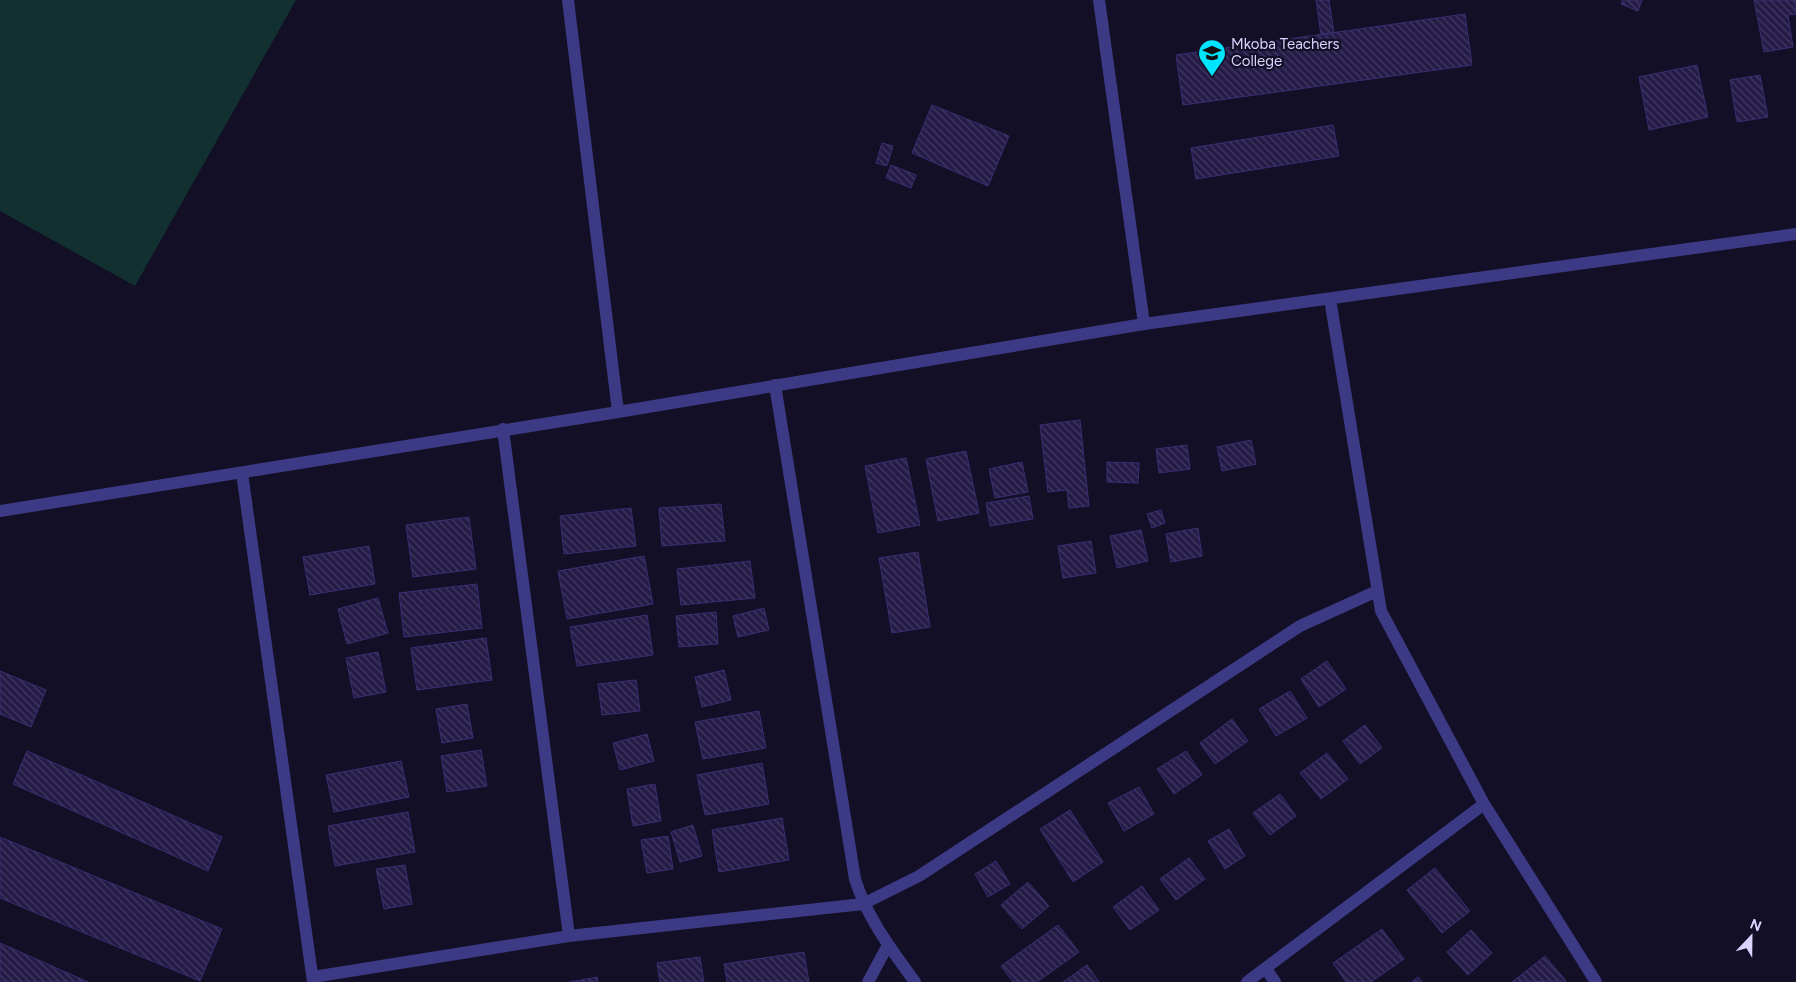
<svg xmlns="http://www.w3.org/2000/svg" width="1796" height="982" font-family="Figtree,sans-serif">
	<style>
		.grass { fill: #12302f }
		.building { fill: url(#building-back-hatch); stroke: #3b2d73 }
		.lines { fill: none; stroke-linecap: round; stroke-linejoin: round }
		.minor { stroke: #3d3a85; stroke-width: 12 }
		.labels { text-anchor: middle; dominant-baseline: central; stroke-width: 4.5; stroke-linejoin: round; paint-order: stroke }
		.poi-label { font-size: 15px; fill: #d9d4ff; stroke: #130f26; text-anchor: start }
	</style>
	<defs>
		<pattern id="building-back-hatch" width="6" height="6" patternUnits="userSpaceOnUse" patternTransform="scale(1.25)"><rect width="6" height="6" fill="#241b47"/><path d="M-1 5l2 2M0 0l6 6M5-1l2 2" fill="none" stroke="#433b63"/></pattern>
	</defs>
	<rect width="100%" height="100%" fill="#130f26"/>
	<!-- grass -->
	<path class="grass" d="M0,0H296L135,286L0,211Z"/>
	<!-- building -->
	<path class="building" d="M1316,0H1329L1334,33L1321,35Z
		M1623,0H1642L1638,11L1621,4Z
		M1754,0H1796V14L1788,15L1793,47L1764,52Z
		M1465,14L1472,65L1183,105L1176,55Z
		M1697,65L1708,117L1649,130L1639,77Z
		M1760,75L1768,117L1737,122L1730,80Z
		M932,105L1009,136L988,186L912,153Z
		M1333,125L1339,156L1196,179L1191,148Z
		M882,143L893,146L887,166L876,163Z
		M891,165L916,175L911,188L886,178Z
		M1080,420L1089,506L1069,508L1067,490L1048,492L1040,425Z
		M1251,440L1256,464L1222,471L1217,447Z
		M1187,445L1190,469L1159,473L1156,449Z
		M966,451L979,513L938,521L926,459Z
		M906,458L920,525L878,533L865,466Z
		M1022,462L1028,492L995,498L989,469Z
		M1107,462L1139,463L1138,483L1107,482Z
		M1029,496L1033,519L990,526L986,503Z
		M721,504L725,541L662,546L659,508Z
		M631,508L636,546L564,554L560,516Z
		M1161,510L1165,523L1152,528L1147,514Z
		M469,517L476,569L413,577L406,525Z
		M1198,528L1202,556L1171,562L1166,534Z
		M1141,530L1148,561L1117,568L1110,536Z
		M1091,541L1096,573L1063,578L1058,546Z
		M369,546L375,584L310,595L303,557Z
		M918,552L930,627L892,633L879,558Z
		M644,556L653,604L567,619L558,571Z
		M750,561L755,598L681,605L677,569Z
		M477,584L482,628L404,637L399,593Z
		M378,598L388,633L347,644L338,609Z
		M764,608L769,630L738,637L733,616Z
		M716,612L718,644L679,647L676,616Z
		M647,615L653,655L577,666L570,627Z
		M486,638L492,680L417,690L411,648Z
		M378,652L386,692L354,698L346,658Z
		M1327,661L1346,689L1319,707L1301,679Z
		M724,670L731,700L702,707L695,677Z
		M0,671L46,690L31,727L0,714Z
		M636,680L640,711L602,715L598,684Z
		M1290,691L1307,718L1276,736L1259,709Z
		M467,704L473,738L442,743L436,709Z
		M759,711L766,748L703,759L695,722Z
		M1232,719L1248,741L1215,764L1200,743Z
		M1365,725L1382,748L1360,764L1343,741Z
		M647,734L654,761L620,770L613,743Z
		M481,750L487,786L447,792L441,756Z
		M27,751L222,837L208,871L13,784Z
		M1186,751L1202,775L1174,794L1157,769Z
		M1327,753L1348,779L1321,799L1300,773Z
		M401,761L409,797L334,812L326,775Z
		M762,763L769,804L705,815L697,775Z
		M655,784L661,821L633,826L627,789Z
		M1139,787L1154,814L1124,831L1108,803Z
		M1280,794L1296,816L1270,835L1253,813Z
		M1070,810L1103,862L1073,882L1040,829Z
		M408,812L415,852L335,866L328,826Z
		M782,818L789,860L719,872L712,830Z
		M693,825L702,856L680,862L671,832Z
		M1229,829L1245,856L1225,869L1208,841Z
		M668,836L673,869L647,873L641,840Z
		M0,837L222,929L200,981L0,898Z
		M1189,858L1205,879L1176,900L1160,879Z
		M996,861L1010,884L988,897L975,874Z
		M405,865L412,904L384,909L376,869Z
		M1435,868L1470,911L1442,933L1407,890Z
		M1028,882L1049,906L1022,929L1001,905Z
		M1142,886L1159,910L1130,930L1113,907Z
		M1058,925L1079,952L1037,982H1013L1001,966Z
		M1382,929L1404,959L1371,982H1346L1333,963Z
		M1471,930L1492,953L1468,975L1447,952Z
		M0,943L88,982H0Z
		M804,952L809,982H727L724,964Z
		M1545,956L1566,981L1512,982Z
		M700,957L704,982H660L657,963Z
		M1087,965L1099,982H1063Z
		M597,977L598,982H570Z
		M1418,977L1422,982H1412Z"/>
	<g class="lines">
		<!-- minor -->
		<path class="minor" d="M568,0L618,412
			M1099,0L1144,324
			M1330,299L1381,611L1484,804L1596,982
			M775,385L855,879C867,918 891,949 915,982
			M503,429L569,936
			M242,473L313,982
			M0,511L618,412L1144,324L1796,234
			M1266,969L1275,982
			M313,977L569,936L863,904L919,876L1300,626L1377,591
			M868,982L888,945
			M1247,982L1484,804"/>
	</g>
	<!-- icons -->
	<defs>
		<g id="university-pin" transform="scale(1.4375)"><path d="M0 17L-7.5 6A9.5 9.5 0 1 1 7.5 6Z" fill="#00e5ff" stroke="#130f26"/><path d="M0-5L7-2L0 1L-7-2ZM-4 1L0 2.5L4 1V4Q0 6-4 4Z" fill="#111"/></g>
	</defs>
	<g fill-rule="evenodd">
		<use href="#university-pin" x="1212" y="53"/>
	</g>
	<g class="labels">
		<!-- poi labels -->
		<g class="poi-label">
			<text x="1231" y="44">Mkoba Teachers<tspan x="1231" dy="17">College</tspan></text>
		</g>
	</g>
	<!-- north arrow -->
	<g transform="translate(1751 937) rotate(22)" stroke="#130f26" stroke-width="4" paint-order="stroke">
	<path d="M0-4L9 19L0 12L-9 19Z" fill="#d9d4ff"/>
	<text y="-8" font-size="14" font-weight="bold" text-anchor="middle" fill="#d9d4ff">N</text>
	</g>
</svg>
